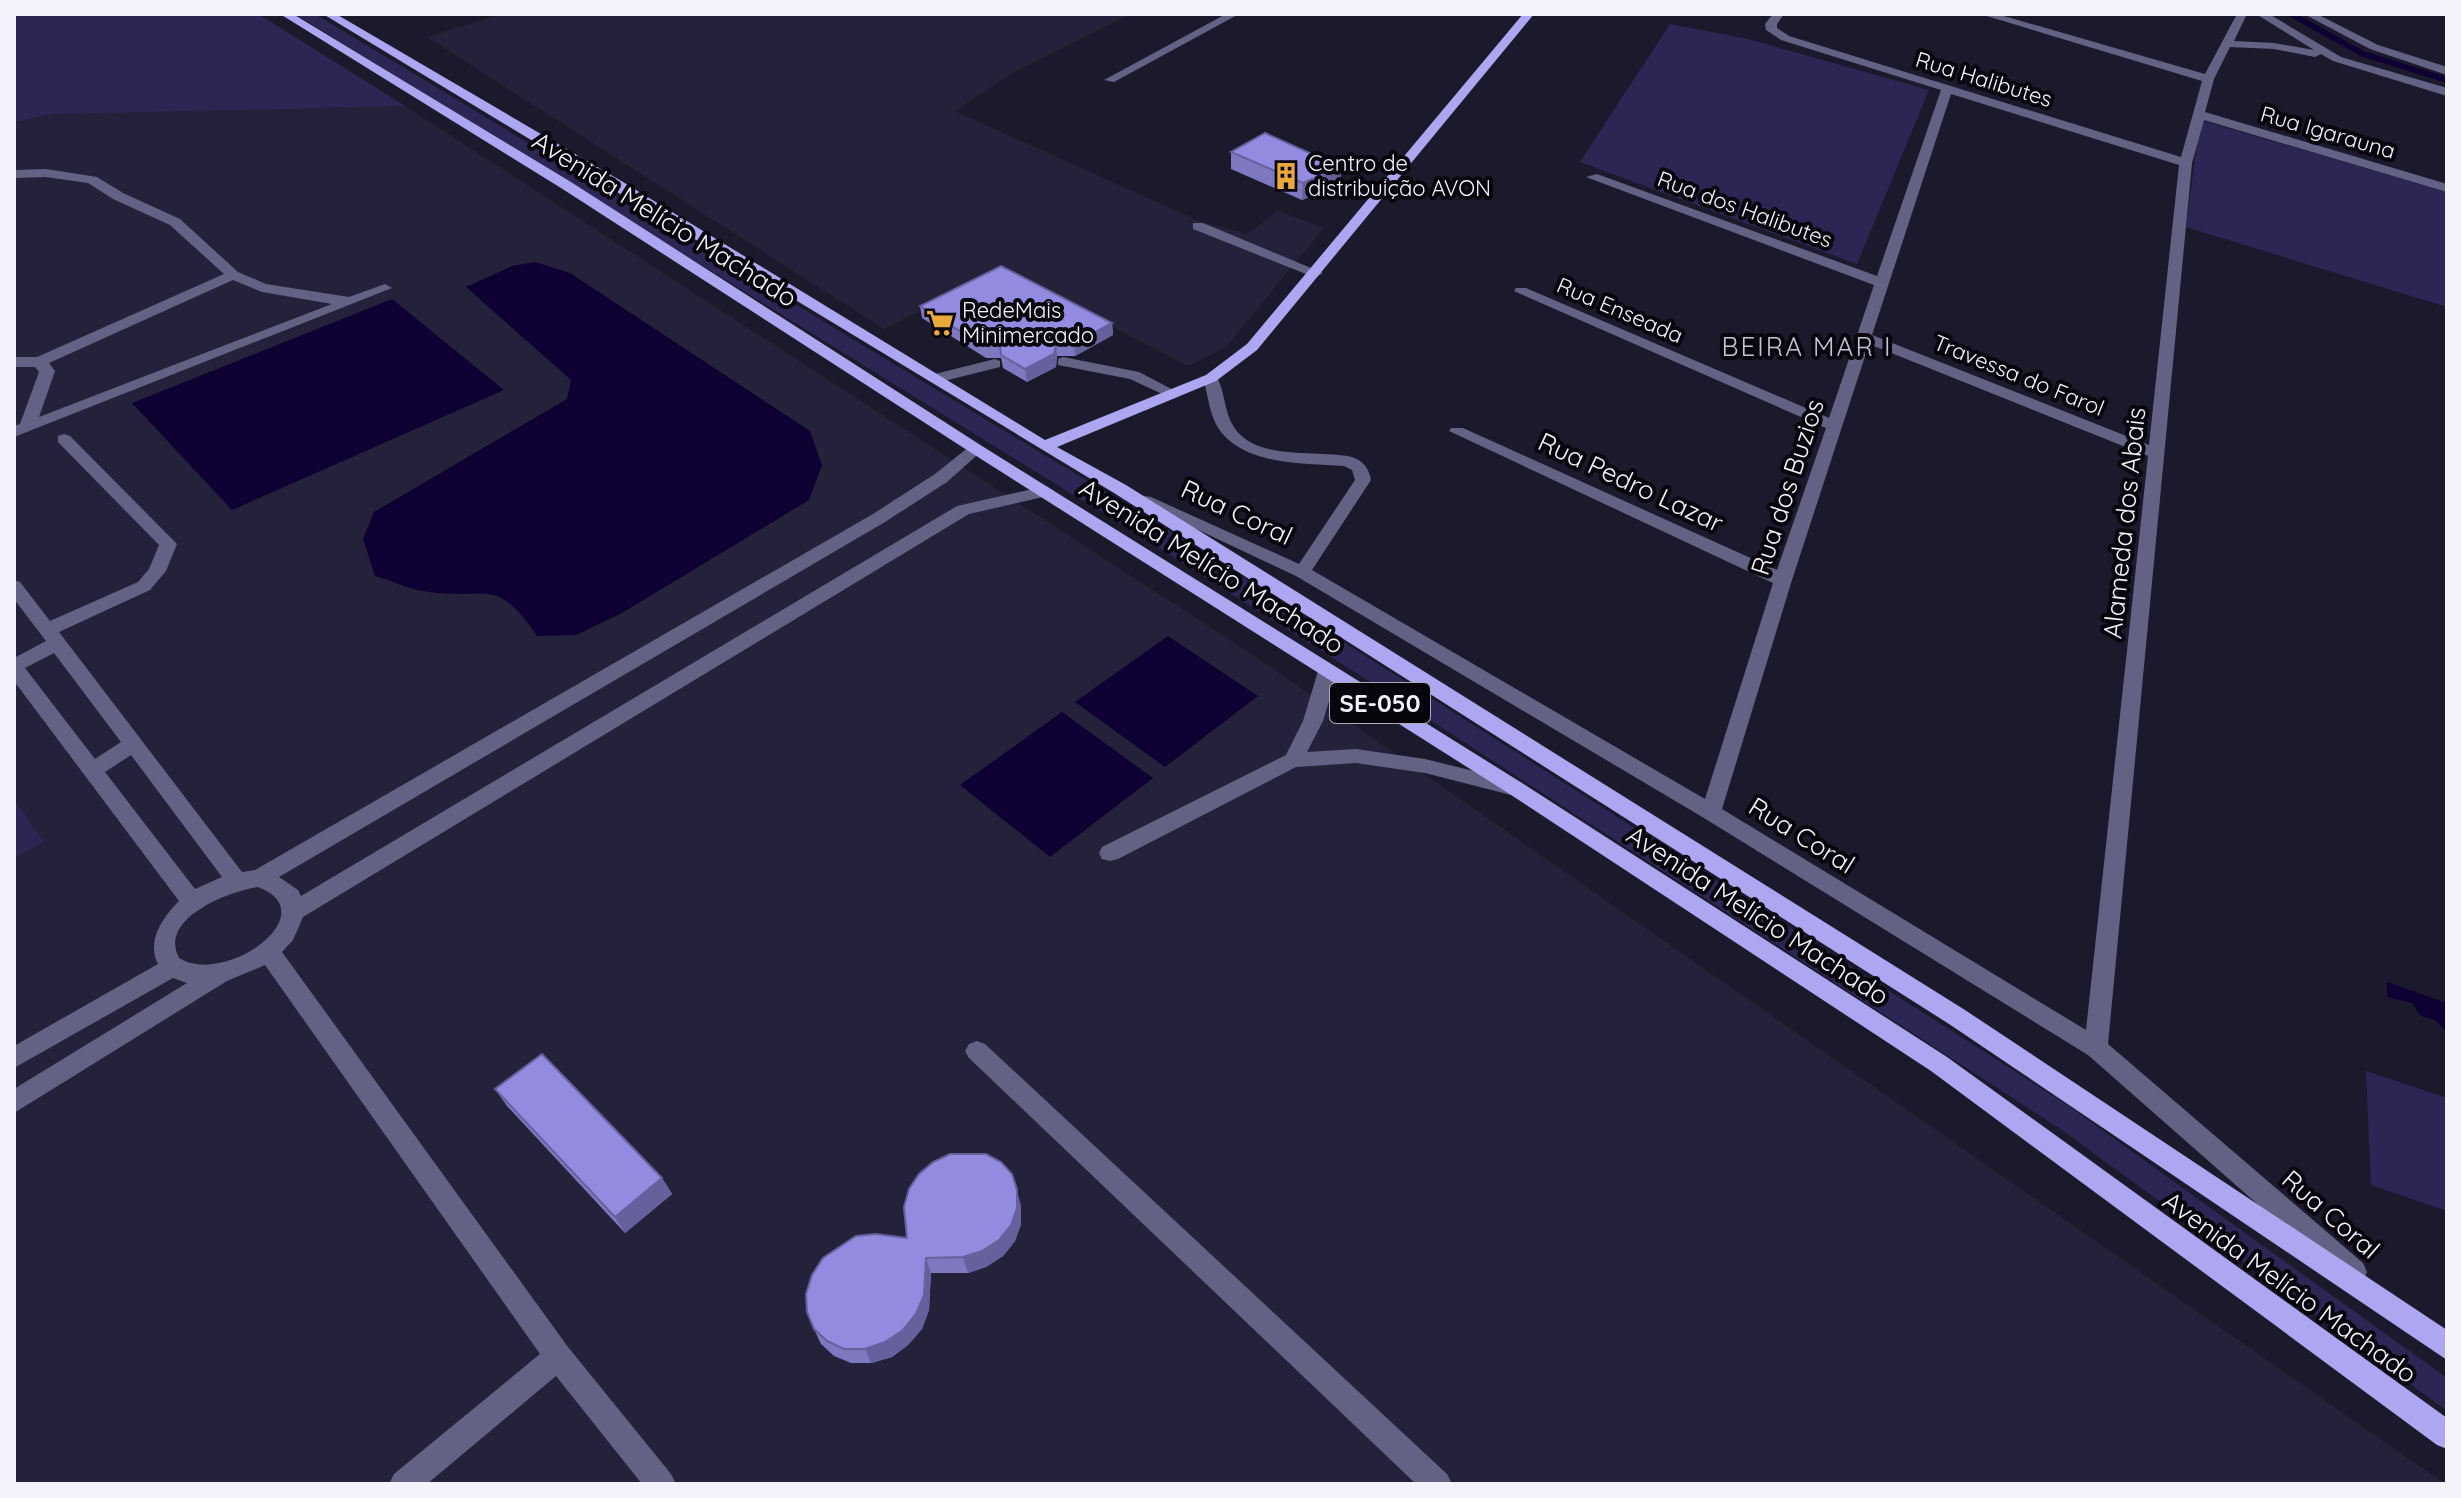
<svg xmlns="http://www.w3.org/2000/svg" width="2461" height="1498" font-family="Quicksand,sans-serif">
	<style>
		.built { fill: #24223a }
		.green { fill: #2c2654 }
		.water { fill: #0e0032 }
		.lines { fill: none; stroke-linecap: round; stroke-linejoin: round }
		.stream { stroke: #0e0032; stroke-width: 6 }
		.minor { fill: #636284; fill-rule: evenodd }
		.major { fill: #aca7f0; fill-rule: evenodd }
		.wall { fill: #7e78c0 }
		.shaded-wall { fill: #66619c }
		.building { fill: #928bdf; stroke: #66619c; stroke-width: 2 }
		.labels { text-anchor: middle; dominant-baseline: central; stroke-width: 8; stroke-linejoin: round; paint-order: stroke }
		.far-street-label { font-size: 22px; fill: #f3f3fe; stroke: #07060d }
		.far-poi-label { font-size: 22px; fill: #f3f3fe; stroke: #07060d; text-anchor: start }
		.shield { fill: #07060d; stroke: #acacb6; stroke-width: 2 }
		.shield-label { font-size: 24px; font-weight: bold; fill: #f3f3fe }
		.street-label { font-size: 26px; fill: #f3f3fe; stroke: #07060d }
		.far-quarter-label { font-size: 26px; letter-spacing: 2px; fill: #c3c2db; stroke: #07060d }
	</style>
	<rect width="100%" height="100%" fill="#1b1a2c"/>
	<!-- built -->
	<path class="built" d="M14,14H258L405,106L1253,655L2445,1484H14Z
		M502,14H1130L1014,72L955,111L1199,221L1247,234L1278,211L1324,228L1226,347L1188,366L1001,269L884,329L427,37Z"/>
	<!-- green -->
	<path class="green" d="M14,14H258L405,106L53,114L14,122Z
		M295,14H315L1167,529L2066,1104L2447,1378V1411L2062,1130L1427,718L1148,541Z
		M1670,24L1748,39L1929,90L1857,264L1580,162Z
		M2200,120L2447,192V307L2186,227Z
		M14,799L44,842L14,858Z
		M2366,1071L2447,1098V1211L2371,1185Z"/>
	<!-- water -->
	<path class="water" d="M535,262L570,273L810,431L822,465L809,500L622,613L576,635L537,636C496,576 489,600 429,592C411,590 392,581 375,576L363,539L374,512L567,399L571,380L466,287L512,266Z
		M392,299L504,390L232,510L132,403Z
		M1168,636L1258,696L1165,767L1075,702Z
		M1062,712L1153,778L1050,857L960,785Z
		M2387,982L2447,1003V1032L2435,1020L2421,1016L2412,1003L2387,997Z"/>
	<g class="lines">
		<!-- stream -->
		<path class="stream" d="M2291,14L2363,54L2447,80"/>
		<!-- minor -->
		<path class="minor" d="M1226,14H1239L1114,82L1104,80Z
			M1773,14H1784L1777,24V28L1789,36L2181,157L2202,81L1980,14H1997L2205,74L2237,14H2247L2234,41L2274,43L2314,50L2256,14H2269L2341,57L2447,88V96L2333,61L2321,54L2315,57L2274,49L2230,47L2214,79L2205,112L2447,184V192L2204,120L2192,163L2108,1044L2363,1263L2367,1272L2363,1281L2354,1285L2345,1281L2088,1055L1704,818L1296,576L1137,501L1145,496L1151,497L1299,564L1355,480L1352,470L1344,466C1304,463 1241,466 1217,426C1209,412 1208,394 1203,378L1206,375H1216C1224,389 1224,407 1231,422C1251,463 1316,449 1352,457C1363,461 1369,468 1371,480L1312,570L1705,799L1773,583L1449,431L1451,428H1463L1777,570L1826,428L1514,291L1516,288H1526L1829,418L1874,285L1586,177L1597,174L1877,276L1941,90L1781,40L1766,30L1765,24ZM1951,94L2179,165L2149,445L1872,335ZM1869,344L2148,456L2086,1030L1722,809L1792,580Z
			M2304,14H2317L2378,45L2447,67V75L2370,49Z
			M46,169L97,177L123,193L180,219L238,272L266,284L349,297L385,284L392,288L14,437V426L20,424L39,372L35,367H14V357H37L224,274L170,225L113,199L88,183L46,177L14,178V170ZM233,280L262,292L332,304L39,417L55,371L49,363Z
			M1193,223H1203L1323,273L1316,277L1311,276L1193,229Z
			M1063,357L1139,372L1181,394L1173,399L1130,379L1058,365V359Z
			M995,359L1000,361V367L936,383L928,378L931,375Z
			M64,434L70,436L177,544L166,571L150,590L59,632L242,872L255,870L873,514L935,474L970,446H982L984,449L947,482L885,522L279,877L298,890L301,896L957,506L1046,486L1054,491L1052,495L969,514L303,917L293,940L282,952L568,1347L671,1474L676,1484H642L556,1376L427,1484H389L394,1474L540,1354L265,965L227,981L14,1113V1089L187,983L173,978L14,1068V1046L158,964C146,941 163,917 179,901L14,681V658L46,641L14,599V580L20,582L50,621L138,582L149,569L159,545L58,442V436ZM54,653L121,742L95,759L25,668ZM131,755L222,877L195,889L105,772ZM258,887C327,913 226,987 179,958C158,918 230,891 258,887Z
			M1328,664L1338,671L1323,721L1307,752L1356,749L1425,759L1522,783L1525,788L1522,793L1515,796L1425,773L1356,763L1296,767L1118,859L1110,861L1102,859L1099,853L1102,847L1286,755L1303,721L1318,671Z
			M977,1041L985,1044L1447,1474L1452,1484H1416L969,1058L965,1051L969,1044Z"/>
		<!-- major -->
		<path class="major" d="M280,14H293L571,182L982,446L1522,783L1947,1057L2447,1418V1449L2437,1445L1931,1071L1508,793L970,452L561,188Z
			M323,14H336L623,182L1045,440L1206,375L1247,344L1523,14H1534L1257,350L1216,381L1057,447L1126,485L1965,1010L2447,1330V1360L1949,1024L1114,493Z"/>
	</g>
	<!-- wall -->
	<path class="wall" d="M1231,152L1341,167L1340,184L1302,200L1231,169Z
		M920,306L1112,323L1113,335L1075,356H1057L1056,367L1027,382L1003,368L1001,358H986L922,318Z
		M495,1089L662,1178L672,1194L625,1233L507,1106Z
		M1021,1206V1224L1015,1241L1003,1256L986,1267L968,1273H931L929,1310L922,1329L908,1345L892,1357L871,1363H851L834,1356L821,1344L814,1329L907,1238Z"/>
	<!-- shaded-wall -->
	<path class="shaded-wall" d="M1341,167L1340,184L1302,200L1303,183Z
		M1112,323L1113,335L1075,356L1074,344Z
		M1056,344L1057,356L1056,367L1027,382L1025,369Z
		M662,1178L672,1194L625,1233L615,1217Z
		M1017,1190L1021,1206V1224L1015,1241L1003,1256L986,1267L968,1273L963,1257Z
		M926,1258L931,1273L929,1310L922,1329L908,1345L892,1357L871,1363L865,1349Z"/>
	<!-- building -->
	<path class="building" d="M1265,133L1341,167L1303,183L1231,152Z
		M1001,266L1112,323L1074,344H1056L1054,354L1025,369L1001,355L1000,346H984L920,306Z
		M542,1054L662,1178L615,1217L495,1089Z
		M950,1154H986L1001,1162L1012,1174L1017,1190V1208L1011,1225L999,1240L982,1251L963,1257L926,1258L924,1295L916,1314L903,1330L885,1342L865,1349H844L827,1341L814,1329L807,1312L806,1294L812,1275L823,1258L856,1236L876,1234L907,1238L904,1207L909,1189L919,1174L933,1162Z"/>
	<!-- icons -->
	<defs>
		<g id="building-bare" transform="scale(2.16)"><path d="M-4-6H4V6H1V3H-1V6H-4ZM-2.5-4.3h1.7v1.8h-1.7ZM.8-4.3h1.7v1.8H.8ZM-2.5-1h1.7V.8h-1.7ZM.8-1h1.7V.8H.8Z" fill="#eba939" stroke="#07060d" stroke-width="2.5" paint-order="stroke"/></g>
		<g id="supermarket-bare" transform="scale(2.16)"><path d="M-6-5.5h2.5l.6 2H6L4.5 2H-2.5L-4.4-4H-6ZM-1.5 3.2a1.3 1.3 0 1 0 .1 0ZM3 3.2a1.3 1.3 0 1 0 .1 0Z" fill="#eba939" stroke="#07060d" stroke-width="2.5" paint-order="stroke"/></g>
	</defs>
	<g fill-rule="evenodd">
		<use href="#building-bare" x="1286" y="176"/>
		<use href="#supermarket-bare" x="940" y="323"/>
	</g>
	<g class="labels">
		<!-- far-street labels -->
		<g class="far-street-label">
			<text transform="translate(1984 79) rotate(17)">Rua Halibutes</text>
			<text transform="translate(2328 132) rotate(16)">Rua Igarauna</text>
			<text transform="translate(1745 209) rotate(20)">Rua dos Halibutes</text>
			<text transform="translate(1620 310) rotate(23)">Rua Enseada</text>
			<text transform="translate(2019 375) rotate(22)">Travessa do Farol</text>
		</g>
		<!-- far-poi labels -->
		<g class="far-poi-label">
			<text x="1308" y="163">Centro de<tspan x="1308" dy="25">distribuição AVON</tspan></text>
			<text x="962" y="310">RedeMais<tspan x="962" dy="25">Minimercado</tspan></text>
		</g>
		<!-- shield labels -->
		<rect class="shield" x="1330" y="683" width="100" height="40" rx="6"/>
		<g class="shield-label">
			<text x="1380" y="703">SE-050</text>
		</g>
		<!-- street labels -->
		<g class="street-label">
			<text transform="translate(665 219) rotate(32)">Avenida Melício Machado</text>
			<text transform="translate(1631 482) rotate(25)">Rua Pedro Lazar</text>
			<text transform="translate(1787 487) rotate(-72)">Rua dos Buzios</text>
			<text transform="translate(1237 512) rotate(25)">Rua Coral</text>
			<text transform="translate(2124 523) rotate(-84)">Alameda dos Abais</text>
			<text transform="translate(1212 566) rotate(32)">Avenida Melício Machado</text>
			<text transform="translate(1802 835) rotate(32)">Rua Coral</text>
			<text transform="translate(1758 915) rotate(33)">Avenida Melício Machado</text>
			<text transform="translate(2331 1214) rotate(41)">Rua Coral</text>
			<text transform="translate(2290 1287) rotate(36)">Avenida Melício Machado</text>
		</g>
		<!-- far-quarter labels -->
		<g class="far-quarter-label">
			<text x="1807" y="346">BEIRA MAR I</text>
		</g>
	</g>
	<!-- border -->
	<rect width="2461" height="1498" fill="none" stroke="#f3f3fe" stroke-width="32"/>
</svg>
